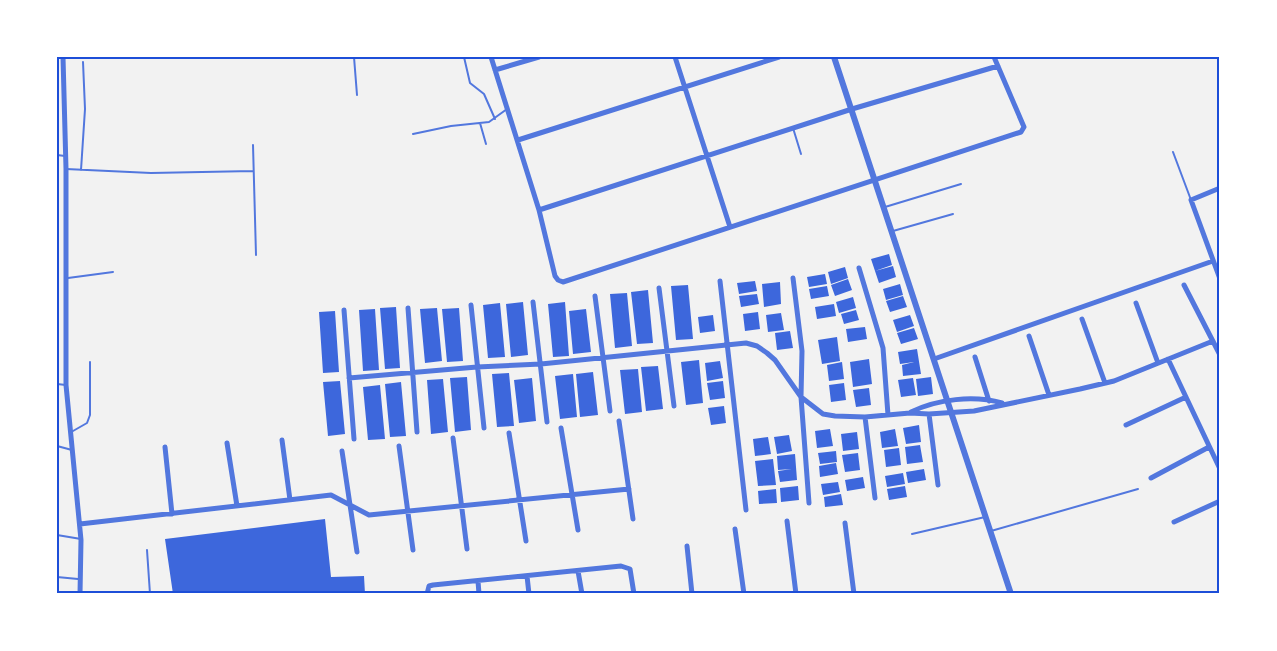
<svg xmlns="http://www.w3.org/2000/svg" width="1277" height="651" font-family="Quicksand,sans-serif">
	<style>
		.building { fill: #3d67dc }
		.lines { fill: none; stroke-linecap: round; stroke-linejoin: round }
		.service { stroke: #5277de; stroke-width: 2 }
		.minor { stroke: #5277de; stroke-width: 5 }
		.tertiary { stroke: #5277de; stroke-width: 6 }
		.neatline { fill: none; stroke: #1d4ed8; stroke-width: 2 }
	</style>
	<rect width="100%" height="100%" fill="#f2f2f2"/>
	<!-- building -->
	<path class="building" d="M889,254L892,265L875,271L871,259Z
		M893,266L896,277L879,283L875,271Z
		M845,267L848,278L831,284L828,272Z
		M825,274L827,284L809,287L807,277Z
		M848,279L852,290L835,296L831,285Z
		M755,281L757,291L739,294L737,283Z
		M780,282L781,304L764,307L762,284Z
		M900,284L903,295L886,300L883,289Z
		M688,285L693,339L676,340L671,286Z
		M827,286L829,296L811,299L809,289Z
		M648,290L653,343L637,344L631,292Z
		M627,293L632,346L615,348L610,294Z
		M757,294L759,304L741,307L739,296Z
		M903,296L907,307L890,312L886,301Z
		M853,297L856,308L839,313L836,302Z
		M523,302L528,355L511,357L506,304Z
		M565,302L569,356L553,357L548,304Z
		M500,303L505,357L488,358L483,305Z
		M834,304L836,316L817,319L815,307Z
		M396,307L400,368L385,369L380,308Z
		M437,308L442,361L425,363L420,309Z
		M459,308L463,361L447,362L442,309Z
		M375,309L379,370L363,371L359,310Z
		M586,309L591,352L573,354L569,311Z
		M856,310L859,320L844,324L841,314Z
		M335,311L339,372L323,373L319,312Z
		M758,312L760,329L745,331L743,314Z
		M781,313L784,330L768,332L766,315Z
		M713,315L715,331L700,333L698,317Z
		M910,315L914,326L897,332L893,320Z
		M865,327L867,339L848,342L846,329Z
		M914,328L918,339L901,344L897,333Z
		M790,331L793,348L777,350L775,333Z
		M837,337L840,361L822,364L818,340Z
		M917,349L921,374L903,376L902,365L914,362L900,364L898,352Z
		M869,359L872,384L853,387L850,362Z
		M699,360L703,403L686,405L681,362Z
		M720,361L723,378L707,381L705,363Z
		M842,362L844,379L829,381L827,365Z
		M658,366L663,409L646,411L641,367Z
		M638,369L642,412L625,414L620,370Z
		M593,372L598,415L580,417L576,374Z
		M509,373L514,426L497,427L492,374Z
		M573,374L577,417L560,419L555,376Z
		M467,377L471,430L455,432L450,378Z
		M931,377L933,394L918,396L916,379Z
		M532,378L536,421L519,423L514,380Z
		M913,378L916,395L901,397L898,380Z
		M443,379L448,432L431,434L427,380Z
		M340,381L345,434L328,436L323,382Z
		M723,381L725,398L710,400L707,383Z
		M401,382L406,436L390,437L385,384Z
		M844,383L846,400L831,402L829,385Z
		M380,385L385,439L368,440L363,387Z
		M869,388L871,405L856,407L853,390Z
		M724,406L726,423L711,425L708,408Z
		M919,425L921,442L906,444L903,428Z
		M830,429L833,446L817,448L815,431Z
		M895,429L898,446L882,448L880,432Z
		M857,432L859,449L843,451L841,434Z
		M789,435L792,451L777,454L774,437Z
		M768,437L771,454L755,456L753,439Z
		M920,445L923,462L907,464L905,447Z
		M899,448L901,465L886,467L884,450Z
		M836,451L837,462L820,464L818,453Z
		M858,453L860,470L845,472L842,455Z
		M795,454L797,480L780,482L778,471L792,469L778,470L777,456Z
		M773,459L776,485L758,486L755,461Z
		M836,463L838,474L820,477L819,466Z
		M924,469L926,480L908,483L906,472Z
		M903,473L905,484L887,487L885,476Z
		M863,477L865,488L847,491L845,480Z
		M838,482L840,492L823,495L821,484Z
		M798,486L799,500L781,502L780,488Z
		M905,486L907,497L889,500L887,489Z
		M776,489L777,503L759,504L758,491Z
		M841,494L843,505L825,507L824,497Z
		M325,519L331,577L364,576L365,594H173L165,539Z"/>
	<g class="lines">
		<!-- service -->
		<path class="service" d="M354,57L357,95
			M464,57L470,83L484,94L495,119
			M480,123L486,144
			M793,128L801,154
			M413,134L451,126L489,122L507,109
			M253,145L256,255
			M1173,152L1191,200
			M57,155L65,156
			M66,169L151,173L253,171
			M81,170L85,109L83,62
			M885,207L961,184
			M893,231L953,214
			M68,278L113,272
			M57,384L66,385
			M73,431L87,423L90,415V362
			M57,446L72,450
			M991,531L1138,489
			M912,534L985,517
			M57,535L81,539
			M147,550L150,594
			M57,577L78,579"/>
		<!-- minor -->
		<path class="minor" d="M63,57L66,169V385L81,540L80,594
			M491,57L539,210L555,276L558,280L563,282L1021,132L1024,127L994,57
			M675,57L730,227
			M495,70L539,57
			M518,140L779,57
			M1220,188L1191,200L1220,279
			M539,210L852,109L998,66
			M859,268L883,348L888,415
			M793,278L802,351L801,397L809,503
			M720,281L746,510
			M1184,285L1220,355
			M659,288L674,406
			M595,296L610,411
			M533,302L547,422
			M1136,303L1158,363
			M471,305L484,428
			M408,308L417,432
			M344,310L354,439
			M1082,319L1105,383
			M1029,336L1049,395
			M975,357L989,401
			M934,359L1213,261
			M1168,359L1220,469
			M349,378L477,367L541,364L746,343L757,346L767,353L775,360L801,397L823,414L835,416L865,417L910,413L929,414L974,411L1080,389L1114,381L1213,341
			M911,412C937,399 974,395 1002,403
			M929,414L938,485
			M865,417L875,498
			M619,421L633,519
			M1126,425L1186,397
			M561,428L578,530
			M509,433L526,541
			M453,438L467,549
			M282,440L290,500
			M227,443L237,506
			M399,446L413,550
			M165,447L172,514
			M342,451L357,552
			M1151,478L1209,447
			M787,521L796,594
			M1174,522L1220,501
			M845,523L854,594
			M80,524L331,495L369,515L629,489
			M735,529L744,594
			M687,546L692,594
			M578,571L582,594
			M527,576L529,594
			M478,581L479,594
			M427,594L429,586L433,585L621,566L630,569L634,594"/>
		<!-- tertiary -->
		<path class="tertiary" d="M834,57L1011,594"/>
	</g>
	<!-- border -->
	<rect width="1277" height="651" fill="none" stroke="#ffffff" stroke-width="117"/>
	<rect x="58" y="58" width="1160" height="534" class="neatline"/>
</svg>
